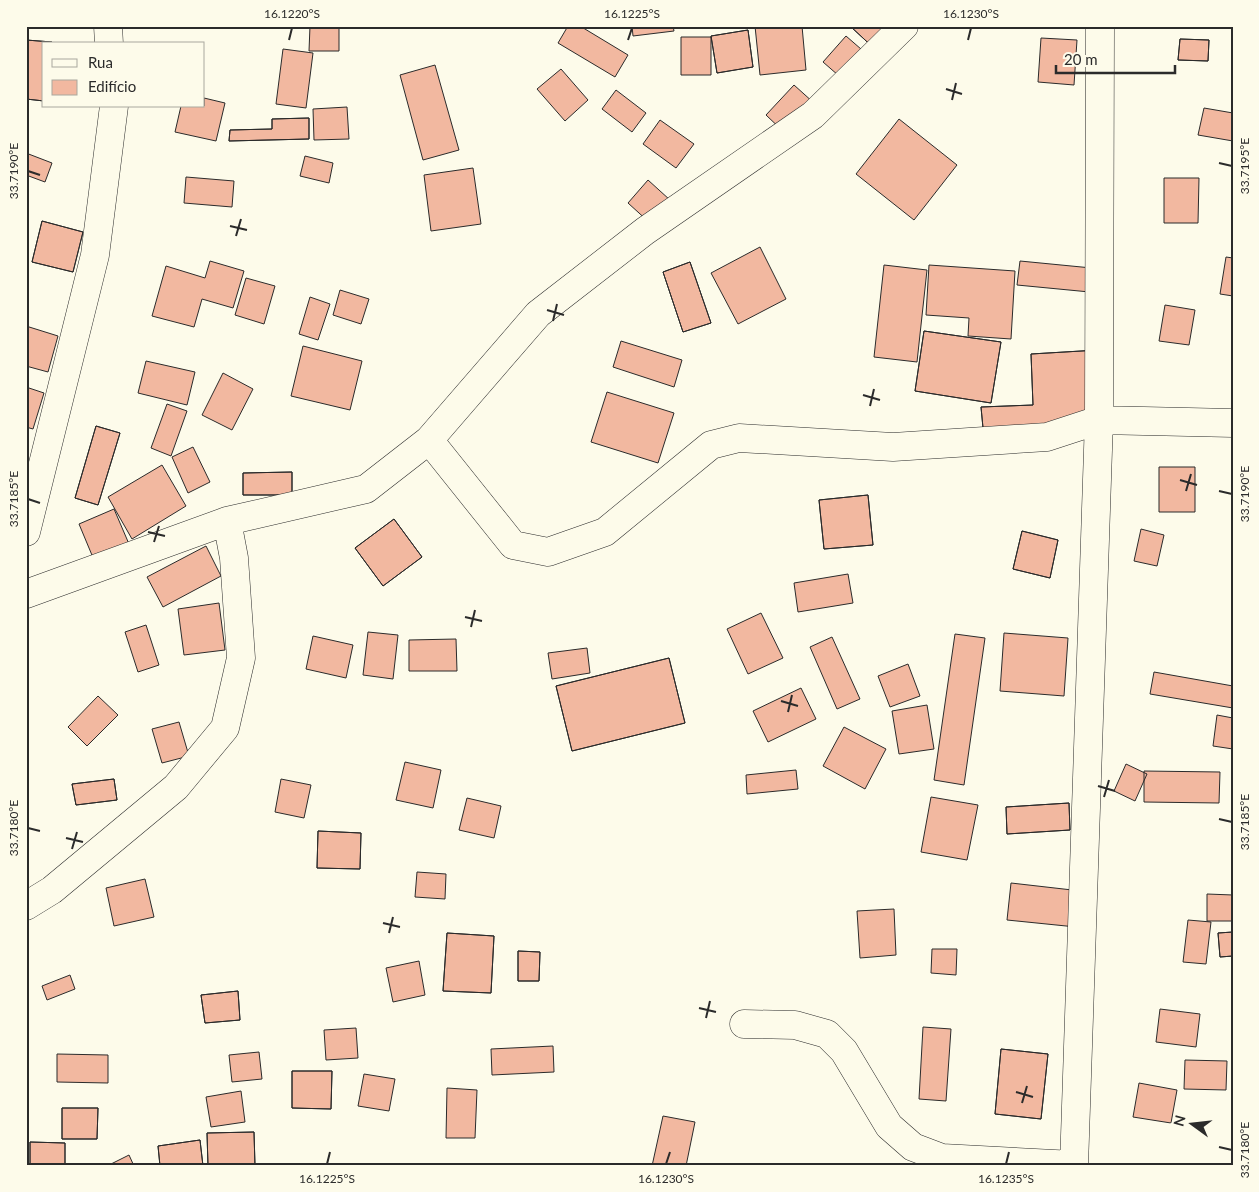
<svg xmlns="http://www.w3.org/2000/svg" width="1259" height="1192" font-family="Lato,sans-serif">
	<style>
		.building { fill: #f2b8a0; stroke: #2b2b2b }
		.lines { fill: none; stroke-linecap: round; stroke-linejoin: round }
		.street-casing { stroke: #2b2b2b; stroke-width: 29 }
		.street { stroke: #fdfbea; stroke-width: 28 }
		.ticks { fill: none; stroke: #2b2b2b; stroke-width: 2 }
		.neatline { fill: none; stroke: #2b2b2b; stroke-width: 2 }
		.ticks-label { font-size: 12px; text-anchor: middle; fill: #2b2b2b }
	</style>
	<rect width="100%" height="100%" fill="#fdfbea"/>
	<!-- building -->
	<path class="building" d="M310,26H339V51H309Z
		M568,26H580L628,55L615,77L558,43Z
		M632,26H673L674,31L633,36Z
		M755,26H802L806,70L760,75Z
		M850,26H897L878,52Z
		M850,26H897L878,52Z
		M748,30L753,67L717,73L711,36Z
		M748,30L753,67L717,73L711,36Z
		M846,36L869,56L846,82L823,62Z
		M681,37H711V75H681Z
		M1041,38L1077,40L1074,85L1038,82Z
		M1180,39L1209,40L1208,61L1178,60Z
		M1180,39L1209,40L1208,61L1178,60Z
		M26,40L52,42V44H44V101L26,99Z
		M26,40L52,42V44H44V101L26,99Z
		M283,49L313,53L306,108L276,104Z
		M435,65L459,150L423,160L400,75Z
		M561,69L588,100L565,121L537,89Z
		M794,85L814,103L786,134L766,115Z
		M616,90L646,113L632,132L602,109Z
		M204,98L225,103L216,141L175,132L181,106H204Z
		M347,107L349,139L314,140L313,109Z
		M1204,108L1233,113V141L1198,135Z
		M309,118V139L229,141L230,130L272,129V119Z
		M309,118V139L229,141L230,130L272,129V119Z
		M899,119L957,165L914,220L856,174Z
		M660,120L694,144L676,168L643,144Z
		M26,153L52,163L45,182L26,175Z
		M305,156L333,163L329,183L300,176Z
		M473,168L481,224L431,231L424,175Z
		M186,177L234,181L232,207L184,203Z
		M1164,178H1199L1198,223H1164Z
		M648,180L670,200L650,223L628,203Z
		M42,221L83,232L73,272L32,262Z
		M42,221L83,232L73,272L32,262Z
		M760,247L786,299L738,324L711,273Z
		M1226,257L1233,258V296L1220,294Z
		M210,261L244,271L233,308L202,299L194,327L152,316L166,266L205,278Z
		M1020,261L1102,269L1100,293L1017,285Z
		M690,262L711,323L683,332L663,272Z
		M690,262L711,323L683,332L663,272Z
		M884,265L927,270L917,362L874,357Z
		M929,265L1015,271L1011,339L968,336L969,318L926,315Z
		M246,278L275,286L264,324L235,315Z
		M340,290L369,299L361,324L333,315Z
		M310,297L330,304L318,340L299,334Z
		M1165,305L1195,310L1189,345L1159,341Z
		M26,326L58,336L48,372L26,366Z
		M924,331L1001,342L991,403L915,391Z
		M924,331L1001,342L991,403L915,391Z
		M621,341L682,360L674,387L613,367Z
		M303,346L362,361L350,410L291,396Z
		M1098,350L1101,422L983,428L981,407L1033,405L1031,354Z
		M1098,350L1101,422L983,428L981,407L1033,405L1031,354Z
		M146,361L195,372L187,405L138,393Z
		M223,373L253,389L232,430L202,415Z
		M26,387L44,393L33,429L26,427Z
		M607,392L674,413L658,463L591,442Z
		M167,404L187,411L171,456L151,448Z
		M96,426L120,433L98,505L75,498Z
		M96,426L120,433L98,505L75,498Z
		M193,447L210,482L188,493L172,457Z
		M162,465L186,506L132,539L108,497Z
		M1159,467H1195V512H1159Z
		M292,472V495H243V473Z
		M292,472V495H243V473Z
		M868,495L873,545L824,549L819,500Z
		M868,495L873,545L824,549L819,500Z
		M114,509L129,544L94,560L79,524Z
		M394,519L422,557L383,586L355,548Z
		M394,519L422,557L383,586L355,548Z
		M1141,529L1164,535L1157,566L1134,561Z
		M1022,531L1058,540L1050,578L1013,569Z
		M1022,531L1058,540L1050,578L1013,569Z
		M206,546L221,576L163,607L147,577Z
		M848,574L853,603L798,612L794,583Z
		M219,603L225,650L184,655L178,609Z
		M761,613L783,658L748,674L727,629Z
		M146,625L159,665L138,672L125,632Z
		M368,632L398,635L393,679L363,675Z
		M1004,633L1068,638L1064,696L1000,691Z
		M955,634L985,638L964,785L934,780Z
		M313,636L353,645L346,678L306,669Z
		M832,637L860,699L837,709L810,647Z
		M456,639L457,671H409V640Z
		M587,648L590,673L552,679L548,653Z
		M669,658L685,723L572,751L556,686Z
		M669,658L685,723L572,751L556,686Z
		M908,664L920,696L890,707L878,676Z
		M1154,672L1233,686V708L1150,694Z
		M801,688L816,719L768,742L753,711Z
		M98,696L118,715L87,746L68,727Z
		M927,705L934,749L899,754L892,711Z
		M1217,715L1233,718V749L1213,746Z
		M179,722L189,756L162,763L152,729Z
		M844,727L886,749L865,789L823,766Z
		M405,762L441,770L433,808L396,800Z
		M1126,764L1147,774L1135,801L1114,791Z
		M796,770L798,789L747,794L746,775Z
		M1144,771L1220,772L1219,803L1144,802Z
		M114,779L117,800L76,805L72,784Z
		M114,779L117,800L76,805L72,784Z
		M281,779L311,785L304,818L275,812Z
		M931,797L978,805L967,860L921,852Z
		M467,798L501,806L494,838L459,830Z
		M1069,803L1070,830L1007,834L1006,807Z
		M1069,803L1070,830L1007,834L1006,807Z
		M318,831L361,833L360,869L317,868Z
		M318,831L361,833L360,869L317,868Z
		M417,872L446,874L445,899L415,897Z
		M145,879L154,917L114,926L106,888Z
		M1011,883L1081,891L1076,927L1007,920Z
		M1207,894L1233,895V921H1207Z
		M894,909L896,955L860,958L857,911Z
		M1188,920L1211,922L1206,964L1183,962Z
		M1233,932V956L1220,957L1218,933Z
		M1233,932V956L1220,957L1218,933Z
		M447,933L494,936L491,993L443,991Z
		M447,933L494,936L491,993L443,991Z
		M932,949H957L956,975L931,973Z
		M518,951L540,952L539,981H518Z
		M518,951L540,952L539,981H518Z
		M419,961L425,995L393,1002L386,968Z
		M70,975L75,989L47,1000L42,986Z
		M238,991L240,1020L205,1023L201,995Z
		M238,991L240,1020L205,1023L201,995Z
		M1160,1009L1200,1014L1196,1047L1156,1042Z
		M923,1027L951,1029L946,1101L919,1099Z
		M356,1028L358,1058L326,1060L324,1030Z
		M553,1046L554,1072L492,1075L491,1049Z
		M1001,1049L1048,1054L1041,1119L995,1114Z
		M1001,1049L1048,1054L1041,1119L995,1114Z
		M259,1052L262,1079L232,1082L229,1055Z
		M57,1054L108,1055V1083L57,1082Z
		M1185,1060L1227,1061L1226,1090L1184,1089Z
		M292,1071H332L331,1109L292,1108Z
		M292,1071H332L331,1109L292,1108Z
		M364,1074L395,1079L389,1111L358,1106Z
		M1139,1083L1177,1090L1171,1123L1133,1117Z
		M447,1088L477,1090L475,1138H446Z
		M241,1091L245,1122L211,1127L206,1097Z
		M62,1108H98L97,1139H62Z
		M62,1108H98L97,1139H62Z
		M663,1116L695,1122L686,1166H652Z
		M254,1132L255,1166H208L207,1133Z
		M254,1132L255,1166H208L207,1133Z
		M200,1140L203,1166H160L158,1146Z
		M200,1140L203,1166H160L158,1146Z
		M30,1142L65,1143V1166H30Z
		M30,1142L65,1143V1166H30Z
		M129,1155L134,1166H107Z"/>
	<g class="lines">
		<!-- street casing -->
		<g class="street-casing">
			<path id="street" d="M108,26L109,44
				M429,440L513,545L548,552L605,532L711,445L739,438L893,447L1047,437L1099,420L1233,423
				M26,532L95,255L114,106
				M26,594L227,521L366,489L429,440L538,314L645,231L813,115L904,26
				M26,906L52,890L176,787L225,728L241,658L234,558L227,521
				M744,1024L795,1025L827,1034L844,1051L889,1126L913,1147L942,1158L1074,1165
				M1074,1166L1099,420L1100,26"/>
		</g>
		<!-- street -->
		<use href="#street" class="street"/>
	</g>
	<!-- ticks -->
	<path class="ticks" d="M289,40L292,28M628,40L632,28M968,40L971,28M946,89L962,94M952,100L956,83M1219,163L1232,166M28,171L40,175M230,226L247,230M236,236L241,219M547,310L564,315M553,321L557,304M863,395L880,400M870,406L874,389M1180,480L1197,485M1186,491L1191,474M1219,491L1232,494M28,499L40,503M148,532L165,536M154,542L159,526M465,617L482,621M471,627L475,610M781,701L798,706M788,712L792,695M1098,786L1115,791M1104,797L1109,780M1219,819L1232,822M28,828L40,831M66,838L83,842M72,849L77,832M383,923L400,927M389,933L393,917M699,1008L716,1012M706,1018L710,1001M1016,1092L1033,1097M1022,1103L1027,1086M1219,1147L1232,1150M327,1164L330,1152M666,1164L670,1152M1006,1164L1009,1152"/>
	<!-- border -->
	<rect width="1259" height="1192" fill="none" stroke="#fdfbea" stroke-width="55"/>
	<!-- legend -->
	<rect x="42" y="42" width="162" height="65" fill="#fdfbea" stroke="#a9a89e"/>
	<rect x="52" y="59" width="25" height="8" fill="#fdfbea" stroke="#a9a89e"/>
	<text x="88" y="68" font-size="15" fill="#2b2b2b">Rua</text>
	<rect x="52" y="80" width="25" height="15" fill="#f2b8a0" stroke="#a9a89e"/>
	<text x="88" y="92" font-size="15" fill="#2b2b2b">Edifício</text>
	<!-- north arrow -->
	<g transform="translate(1192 1124) rotate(285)" stroke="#fdfbea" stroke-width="4" paint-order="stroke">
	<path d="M0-4L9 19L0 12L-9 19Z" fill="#2b2b2b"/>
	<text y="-8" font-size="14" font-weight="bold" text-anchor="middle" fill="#2b2b2b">N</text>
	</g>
	<!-- scale -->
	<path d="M1056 65v8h119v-8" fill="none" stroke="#2b2b2b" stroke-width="2.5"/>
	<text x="1064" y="65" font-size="15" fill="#2b2b2b" stroke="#fdfbea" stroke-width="4" paint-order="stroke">20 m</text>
	<rect x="28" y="28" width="1204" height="1136" class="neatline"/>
	<g class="ticks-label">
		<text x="292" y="18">16.1220°S</text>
		<text x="632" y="18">16.1225°S</text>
		<text x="971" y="18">16.1230°S</text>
		<text transform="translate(1245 166) rotate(-90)" y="4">33.7195°E</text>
		<text transform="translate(14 171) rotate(-90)" y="4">33.7190°E</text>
		<text transform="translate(1245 494) rotate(-90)" y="4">33.7190°E</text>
		<text transform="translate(14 499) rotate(-90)" y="4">33.7185°E</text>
		<text transform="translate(1245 822) rotate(-90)" y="4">33.7185°E</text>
		<text transform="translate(14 828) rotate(-90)" y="4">33.7180°E</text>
		<text transform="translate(1245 1150) rotate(-90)" y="4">33.7180°E</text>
		<text x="327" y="1183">16.1225°S</text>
		<text x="666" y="1183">16.1230°S</text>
		<text x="1006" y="1183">16.1235°S</text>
	</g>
</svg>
